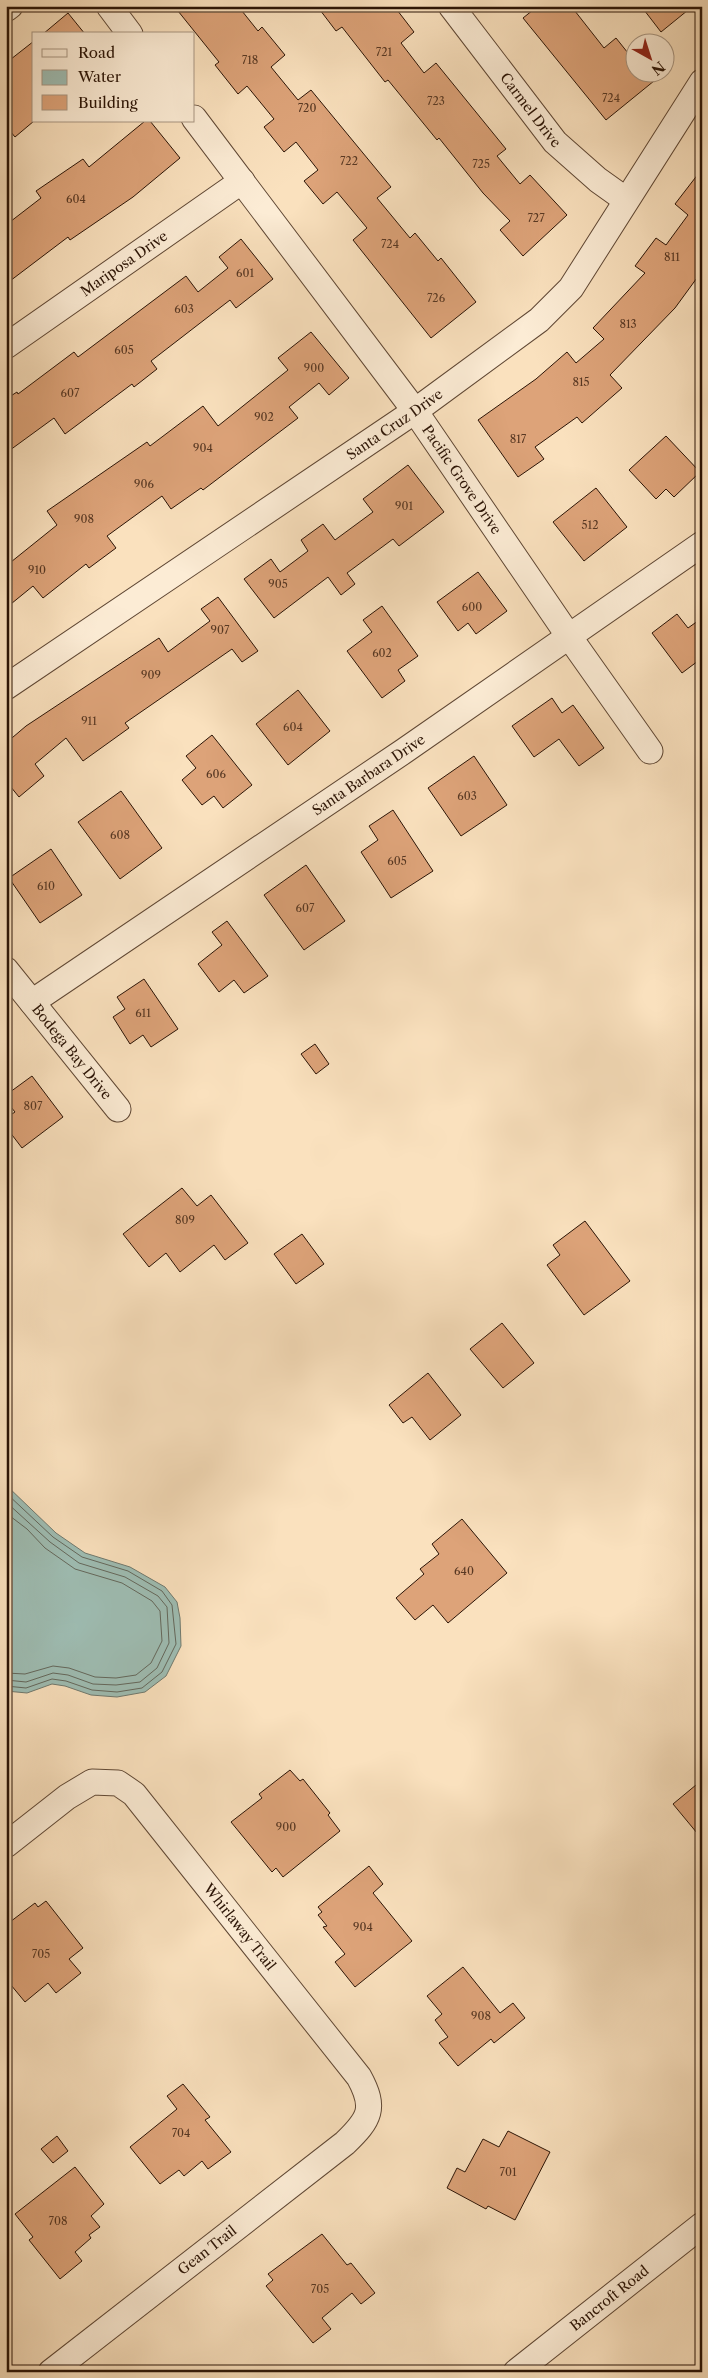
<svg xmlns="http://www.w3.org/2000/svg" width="708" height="2378" viewBox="0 0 708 2378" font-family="'Libre Caslon Text',serif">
<rect width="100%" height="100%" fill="#fae1be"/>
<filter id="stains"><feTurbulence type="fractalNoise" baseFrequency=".004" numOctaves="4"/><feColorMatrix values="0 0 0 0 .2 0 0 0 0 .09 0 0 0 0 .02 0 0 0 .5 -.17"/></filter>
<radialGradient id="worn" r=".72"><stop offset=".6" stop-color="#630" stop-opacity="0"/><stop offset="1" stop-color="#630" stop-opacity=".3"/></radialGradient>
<path fill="#9ebdb3" stroke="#70796e" d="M6,1485L56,1533L85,1553L130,1567L165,1587L177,1602L180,1618L181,1646L166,1676L145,1692L117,1697L91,1695L65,1686L52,1684L27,1693L6,1691Z"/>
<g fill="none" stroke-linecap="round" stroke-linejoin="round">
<path stroke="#64685c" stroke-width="1" d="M6,1493L53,1537L82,1557L128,1571L162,1591L172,1605L176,1644L162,1672L142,1688L117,1692L92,1690L66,1681L52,1679L26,1688L6,1686
M6,1502L50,1542L79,1563L125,1577L158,1596L167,1607L169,1643L157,1668L140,1682L116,1685L93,1684L68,1675L53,1673L26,1682L6,1680
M6,1513L27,1529L45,1548L75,1569L122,1583L152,1601L160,1611L162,1641L151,1663L136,1675L116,1678L95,1677L69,1668L53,1666L25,1674L6,1673"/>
</g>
<path fill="#dda379" stroke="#2b1406" d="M174,6H238L258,31L262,27L285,55L271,67L298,100L311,90L391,187L377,198L410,238L415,233L438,261L441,258L476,302L431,338L353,240L367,228L337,192L323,204L304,181L318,170L296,142L284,152L264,127L274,119L247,86L238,94L215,65L219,62Z
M317,6H394L414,32L401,43L424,73L436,63L506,149L497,156L520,184L530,175L567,215L523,256L500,230L510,221L483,193L439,138L437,140L388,80L385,82L342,27L336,31Z
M538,6H571L604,48L616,38L636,63V72H665L606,120L523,18Z
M641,6H693L661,32Z
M68,13L85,34H43Z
M34,41V121L15,137L6,126V63Z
M145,121H150L180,158L133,197L70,240L68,237L6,284V225L41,198L36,191L83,159L89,167Z
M702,169V271L675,308L610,375L622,388L582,423L577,417L535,447L544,459L518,477L478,420L536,379L567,352L576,363L604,339L593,328L645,273L635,266L656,238L666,245L688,215L675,204Z
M241,239L273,279L236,308L230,300L151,361L157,369L134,387L132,384L65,434L54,418L6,453V399L17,392L18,394L74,352L78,357L186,276L198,292L228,268L219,257Z
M311,332L349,378L329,395L319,383L289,407L298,418L203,490L201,488L171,509L162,496L107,536L116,548L89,568L86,564L43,598L33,586L6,608V566L57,525L47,511L147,442L150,446L203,406L218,426L288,370L278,358Z
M666,436L700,472L674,497L666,489L656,499L629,470Z
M408,465L444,512L399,546L393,539L347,573L355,584L341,595L328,577L274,618L244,579L271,559L280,572L308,551L301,540L323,524L335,540L373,512L363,499Z
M596,488L627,527L584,561L553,522Z
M478,572L507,611L476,634L468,623L458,631L437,602Z
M218,597L258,651L242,662L232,649L125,723L129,728L83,761L66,738L35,764L44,776L19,797L6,781V743L26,726L159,638L168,652L210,621L201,609Z
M382,606L418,656L398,670L405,681L382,698L347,651L372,632L363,620Z
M677,614L688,628L702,618V658L682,673L652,633Z
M298,690L330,731L288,765L256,724Z
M552,698L562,713L573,705L604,748L579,766L559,739L534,757L512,726Z
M212,735L252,785L223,808L214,796L202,805L182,780L196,768L186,756Z
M474,756L507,805L461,836L428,788Z
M121,791L162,848L120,879L78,822Z
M393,810L433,871L391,898L361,852L378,840L369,826Z
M51,849L82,895L40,923L9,878Z
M306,865L345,921L304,950L264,895Z
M227,921L268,976L244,993L234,980L219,992L198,964L222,945L212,932Z
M144,979L178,1029L151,1047L143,1035L130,1044L113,1017L125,1009L117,997Z
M315,1044L329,1064L316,1074L301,1054Z
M32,1076L63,1117L22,1148L6,1127V1118L15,1112L6,1101V1095Z
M182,1188L197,1206L211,1195L248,1243L225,1260L214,1245L180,1272L166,1253L149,1267L123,1234Z
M585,1221L630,1281L584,1315L547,1265L560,1255L553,1245Z
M302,1234L324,1264L296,1284L274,1254Z
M502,1323L534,1363L503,1388L470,1349Z
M428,1373L461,1415L430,1440L412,1417L403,1423L389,1405Z
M462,1519L507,1573L448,1623L433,1605L415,1620L396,1598L424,1574L420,1569L439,1554L432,1544Z
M290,1770L300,1781L303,1779L330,1813L328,1815L340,1831L283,1877L276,1868L272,1872L231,1822L262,1798L259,1794Z
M702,1780V1839L673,1804Z
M369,1866L383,1884L373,1893L412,1941L355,1987L335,1962L345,1954L323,1927L327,1926L318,1915L322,1912L318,1907Z
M46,1901L83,1948L69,1959L81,1973L56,1993L48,1983L25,2002L6,1979V1925L35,1903L38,1907Z
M463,1967L500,2013L513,2003L525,2018L494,2043L491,2039L458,2066L439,2043L448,2037L435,2020L442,2014L427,1996Z
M183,2084L210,2117L205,2120L231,2152L208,2169L202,2161L184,2176L179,2170L160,2184L130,2147L177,2109L167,2096Z
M508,2131L550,2152L515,2220L488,2206L486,2209L447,2188L457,2168L465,2172L483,2139L499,2147Z
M57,2136L68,2151L53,2163L41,2149Z
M75,2167L104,2204L91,2216L100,2227L89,2235L91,2238L75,2252L82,2261L60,2279L29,2240L33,2237L15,2214Z
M322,2234L347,2265L351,2263L375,2293L361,2304L352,2293L322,2318L331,2329L313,2343L266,2286L273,2280L268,2274Z"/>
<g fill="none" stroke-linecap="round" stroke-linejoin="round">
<g stroke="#5f4734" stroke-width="27">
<g id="minor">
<path d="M109,6L130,34"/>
<path id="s1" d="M451,6L555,142L598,180L626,200"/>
<path d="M6,9L10,6"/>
<path id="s2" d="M194,118L415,411L568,635L650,751"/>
<path id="s3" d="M6,346L242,181"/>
<path id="s4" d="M6,687L415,411L539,320L571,288L702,82"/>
<path id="s5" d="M6,970L118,1109"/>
<path id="s6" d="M32,1002L404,751L702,544"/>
<path id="s7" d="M6,1845L67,1797L92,1782L118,1783L134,1794L359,2077C376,2108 370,2119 345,2143L51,2372"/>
<path id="s8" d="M516,2372L702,2225"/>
</g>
</g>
<use href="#minor" stroke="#fcecd5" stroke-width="25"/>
</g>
<g text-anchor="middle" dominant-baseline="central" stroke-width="5" stroke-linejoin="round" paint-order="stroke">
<g font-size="11" fill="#583823">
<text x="384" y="52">721</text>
<text x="250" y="60">718</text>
<text x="611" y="98">724</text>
<text x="436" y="101">723</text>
<text x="307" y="108">720</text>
<text x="349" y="161">722</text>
<text x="481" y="164">725</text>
<text x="76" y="199">604</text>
<text x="536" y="218">727</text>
<text x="390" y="244">724</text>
<text x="672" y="257">811</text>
<text x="245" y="273">601</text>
<text x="436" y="298">726</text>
<text x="184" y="309">603</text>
<text x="628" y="324">813</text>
<text x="124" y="350">605</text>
<text x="314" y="368">900</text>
<text x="581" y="382">815</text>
<text x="70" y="393">607</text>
<text x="264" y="417">902</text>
<text x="518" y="439">817</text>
<text x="203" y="448">904</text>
<text x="144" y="484">906</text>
<text x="404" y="506">901</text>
<text x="84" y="519">908</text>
<text x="590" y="525">512</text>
<text x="37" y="570">910</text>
<text x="278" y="584">905</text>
<text x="472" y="607">600</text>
<text x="220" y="630">907</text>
<text x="382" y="653">602</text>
<text x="151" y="675">909</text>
<text x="89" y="721">911</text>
<text x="293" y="727">604</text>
<text x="216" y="774">606</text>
<text x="467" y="796">603</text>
<text x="120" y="835">608</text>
<text x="397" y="861">605</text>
<text x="46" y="886">610</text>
<text x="305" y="908">607</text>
<text x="143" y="1013">611</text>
<text x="33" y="1106">807</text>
<text x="185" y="1220">809</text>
<text x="464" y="1571">640</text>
<text x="286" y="1827">900</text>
<text x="363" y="1927">904</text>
<text x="41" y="1954">705</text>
<text x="481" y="2016">908</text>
<text x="181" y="2133">704</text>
<text x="508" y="2172">701</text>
<text x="58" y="2221">708</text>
<text x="320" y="2289">705</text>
</g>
<g font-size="14" fill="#2b1406" stroke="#fcecd5">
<text stroke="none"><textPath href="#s1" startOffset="131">Carmel Drive</textPath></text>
<text stroke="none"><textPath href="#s3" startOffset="144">Mariposa Drive</textPath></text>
<text stroke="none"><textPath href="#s4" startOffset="469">Santa Cruz Drive</textPath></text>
<text stroke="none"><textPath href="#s2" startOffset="450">Pacific Grove Drive</textPath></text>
<text stroke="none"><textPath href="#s6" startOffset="406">Santa Barbara Drive</textPath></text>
<text stroke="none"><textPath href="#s5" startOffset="105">Bodega Bay Drive</textPath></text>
<text stroke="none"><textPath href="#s7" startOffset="322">Whirlaway Trail</textPath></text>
<text transform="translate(207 2250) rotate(-38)">Gean Trail</text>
<text stroke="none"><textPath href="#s8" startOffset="119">Bancroft Road</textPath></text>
</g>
</g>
<rect width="708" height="2378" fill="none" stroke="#fae1be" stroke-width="25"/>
<rect x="8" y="8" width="693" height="2363" fill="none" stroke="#2b1406" stroke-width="2.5"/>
<rect x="12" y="12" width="683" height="2353" fill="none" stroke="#2b1406"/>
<rect x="32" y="32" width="162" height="90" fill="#fcecd5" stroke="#a89682"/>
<rect x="42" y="49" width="25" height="8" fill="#fcecd5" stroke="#a89682"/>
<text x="78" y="58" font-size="15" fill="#2b1406">Road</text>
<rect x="42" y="70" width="25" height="15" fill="#9ebdb3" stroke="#a89682"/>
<text x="78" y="82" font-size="15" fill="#2b1406">Water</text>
<rect x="42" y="95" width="25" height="15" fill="#dda379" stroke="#a89682"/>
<text x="78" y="108" font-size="15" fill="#2b1406">Building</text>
<g transform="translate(650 58) rotate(141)"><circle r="24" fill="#fcecd5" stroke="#a89682"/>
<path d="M0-4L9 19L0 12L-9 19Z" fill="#8f2418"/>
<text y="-8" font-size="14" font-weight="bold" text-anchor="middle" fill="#2b1406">N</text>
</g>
<rect width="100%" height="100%" filter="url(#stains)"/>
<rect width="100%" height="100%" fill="url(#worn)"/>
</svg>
